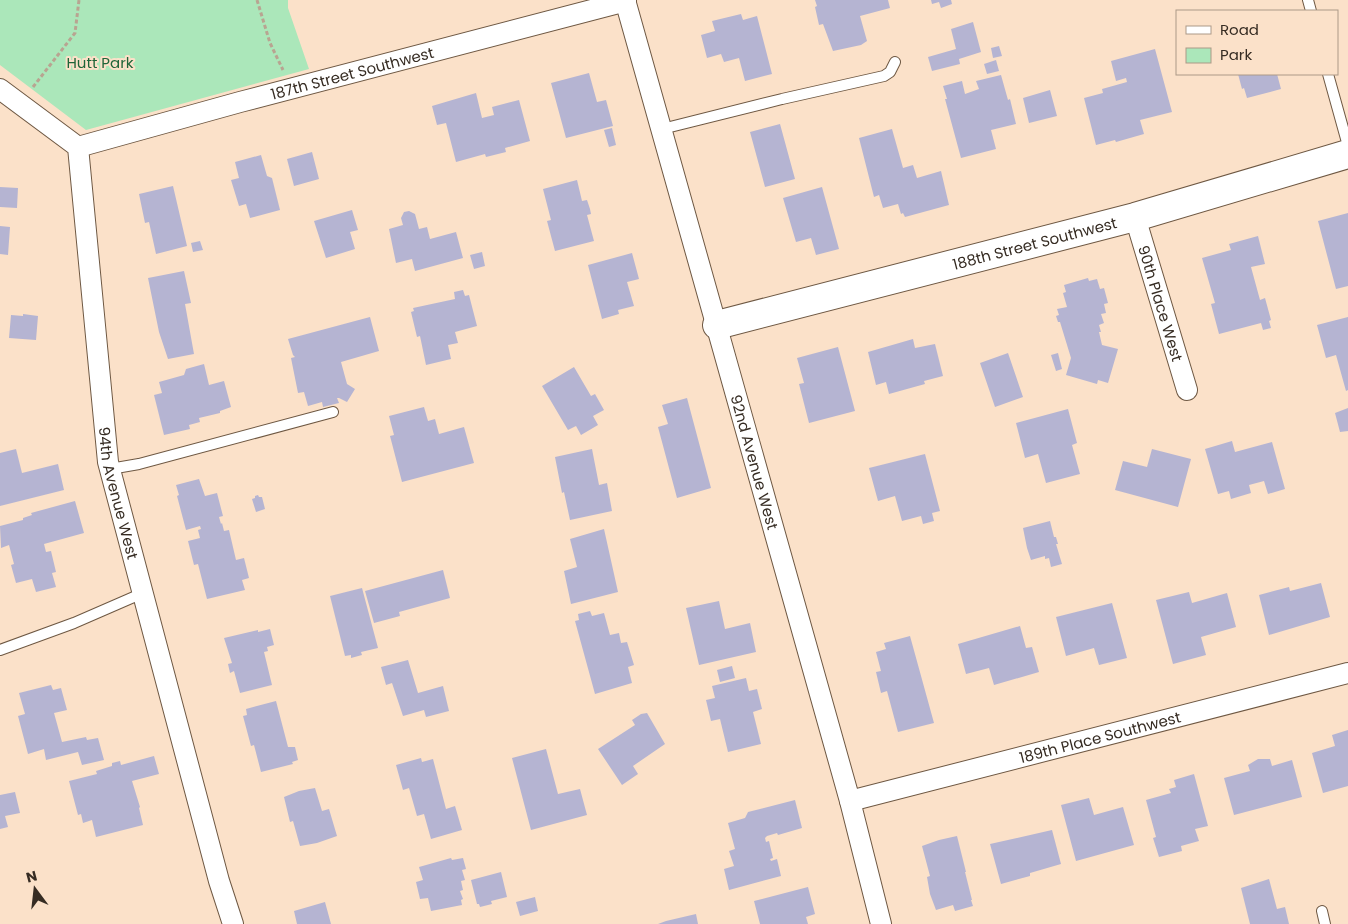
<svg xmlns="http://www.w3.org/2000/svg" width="1348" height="924" viewBox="0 0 1348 924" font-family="Poppins,sans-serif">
<rect width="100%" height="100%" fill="#fbe1c9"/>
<path fill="#abe7ba" d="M0,0H288V8L309,69L86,130L0,65Z"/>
<path fill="#b5b4d2" d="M815,0H888L890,8L860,16L867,41L861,45L833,51L823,24L819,25L815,7L817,6Z
M931,0H951L952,4L941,8L939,2L932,4Z
M741,14L743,20L757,16L772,74L745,81L739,58L724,62L721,54L707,58L701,35L715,31L712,21Z
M973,22L981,52L959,59L960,64L932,71L928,57L956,49L951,29Z
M999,46L1002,56L993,58L991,48Z
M1155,49L1172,112L1140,120L1144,134L1116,142L1115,140L1096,145L1084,98L1103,93L1102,89L1127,82L1126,78L1116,81L1111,61Z
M996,60L999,71L987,74L984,64Z
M589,73L597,102L606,100L613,126L566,138L551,83Z
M1238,74H1277L1281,89L1247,98L1244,88L1242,89Z
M1001,75L1008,100L1010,99L1016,124L991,130L996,149L961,158L945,99H947L943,86L962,81L965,94L979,89L976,81Z
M1050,90L1057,116L1029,123L1023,98Z
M476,93L482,118L494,115L492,107L519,100L530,141L505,148L506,152L486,157L485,154L456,162L446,123L437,125L432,106Z
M780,124L795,179L765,187L750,132Z
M612,128L616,145L609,147L604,130Z
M892,129L903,168L913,165L917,178L941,171L949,205L905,217L903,213L901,214L898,204L883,208L879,195L874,197L859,138Z
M312,152L319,179L294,186L287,159Z
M261,155L267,176L272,178L280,210L250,218L246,204L239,206L231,180L239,178L235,162Z
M577,180L582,201L587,200L590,209L591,214L587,215L594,241L555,251L547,221L551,220L543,189Z
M173,186L187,246L156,254L149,222L145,223L139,194Z
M0,187L18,188L17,208L0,207Z
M822,187L839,249L816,255L811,238L796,242L783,198Z
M352,210L358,230L350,232L355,249L326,258L314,221Z
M409,211L415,214L419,229L427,227L430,239L456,232L463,258L415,271L412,259L396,263L389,229L403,225L401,218L404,212Z
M1348,213V286L1336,289L1318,221Z
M0,226L10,227L8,255L0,254Z
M1258,236L1265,264L1251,267L1260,300L1265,298L1271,320L1269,321L1271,328L1263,330L1261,323L1219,334L1211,304L1215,303L1202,258L1231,250L1229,244Z
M200,241L203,250L193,252L191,243Z
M482,252L485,266L474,269L470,255Z
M632,253L639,279L627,282L634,306L618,310L619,314L602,319L588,265Z
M184,271L191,303L185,304L194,354L168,359L159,332L148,278Z
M1088,278L1089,281L1097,279L1100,289L1104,288L1108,303L1104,304L1106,313L1101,314L1104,323L1099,325L1101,332H1099L1102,345L1118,349L1108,383L1098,380L1097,384L1066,375L1071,358L1060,322H1058L1056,316L1059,315L1057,309L1067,307L1063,293L1066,292L1064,285Z
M463,290L465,296L469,295L477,326L455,332L458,343L448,345L451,359L426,365L420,336L417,337L411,312L414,311L413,308L455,299L454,292Z
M23,314L38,316L36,340L9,338L11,315L23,316Z
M370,317L379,351L341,362L347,384L355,389L347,402L339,398H337L339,403L323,407L322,402L308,406L304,392L298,393L291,358L295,357L293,355L288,339Z
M1348,317V390L1346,391L1336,355L1326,358L1317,325Z
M913,339L915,348L935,344L943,376L924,381L925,384L889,394L886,382L876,385L868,352Z
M838,347L855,411L809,423L799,384L804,383L797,358Z
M1008,353L1023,397L995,407L980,363Z
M1058,353L1062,369L1056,371L1051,355Z
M204,364L209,385L224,381L231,407L220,411V413L199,418L200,422L189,425L190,429L164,435L154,395L162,393L159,382L184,375L186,369Z
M574,367L591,396L595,394L604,410L593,416L598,425L581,435L576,426L568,430L542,386Z
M687,398L711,488L677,498L658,427L668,424L662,405Z
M424,407L428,421L435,419L439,434L464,427L474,463L402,482L390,436L394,435L389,416Z
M1348,408V431L1340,432L1335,413Z
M1068,409L1077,443L1072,445L1080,474L1046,483L1038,454L1025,458L1016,423Z
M1232,441L1235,452L1272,442L1285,489L1268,494L1264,481L1249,485L1251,493L1231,499L1229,491L1218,494L1205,449Z
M16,449L22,473L58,464L64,490L0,506V453Z
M592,449L599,485L607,483L612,511L570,520L564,492L562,493L555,457Z
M1152,449L1191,459L1178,507L1115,490L1123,461L1147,467Z
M925,454L940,511L932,513L934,521L923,524L921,516L902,521L895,496L878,501L869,468Z
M199,479L205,496L217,493L223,516L219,517L221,524L222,523L224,531L229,530L236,560L244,558L249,578L242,580L245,590L207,599L198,564L194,565L188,541L200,538L198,530L201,529L200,526L186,530L177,496L179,495L176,485Z
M258,495L259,497H262L265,509L256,512L252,499L255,498V496Z
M75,501L84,533L44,544L46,552L51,551L56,572L52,573L56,587L36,592L32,579L16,583L11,565L14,564L9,545L1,548L0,526L23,520V518L32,515L31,513Z
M1050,521L1054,537H1056L1058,544H1056L1062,564L1051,567L1049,558L1045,559V556L1031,560L1027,548L1023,528Z
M604,529L618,592L571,604L564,571L577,567L570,539Z
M443,570L450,598L399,612L400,616L374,623L365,591Z
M1321,583L1330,617L1269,635L1259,595L1289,587L1290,591Z
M362,588L378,648L361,652L362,655L351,658V655L345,656L330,596Z
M1189,592L1192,603L1227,593L1236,627L1201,637L1206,655L1173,664L1156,600Z
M719,601L725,629L750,623L756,652L699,665L686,608Z
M1112,603L1127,658L1099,665L1094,648L1066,656L1056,617Z
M590,611L592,616L604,613L610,635L619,633L621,643L627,642L634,665L628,667L632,683L595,694L575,621L579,620L578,614Z
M1020,626L1026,648L1032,647L1039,672L994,685L989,668L966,674L958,644Z
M270,629L274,645L267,647L268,651L264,652L272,685L240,693L234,671L230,673L228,664L232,663L224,638L258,630V632Z
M910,636L934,723L898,732L887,691L881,693L876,672L881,671L876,652L886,649L884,643Z
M408,660L418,693L443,686L449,711L426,717L424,710L403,716L392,683L386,685L381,667Z
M732,666L735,678L720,682L717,670Z
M746,678L749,691L757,689L762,709L753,712L761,744L728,752L720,719L711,721L706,700L715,698L712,686Z
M51,685L53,690L61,688L67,710L54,713L62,742L86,737L87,740L98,738L104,760L82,765L78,752L46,760L44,749L28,754L18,716L25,714L19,693Z
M276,701L288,747H295L298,760L292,762L293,764L261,772L254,745L251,746L243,716L247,715L246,709Z
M647,713L665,744L633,766L638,774L622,785L598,749L635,725L632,720L641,714Z
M1348,730V786L1323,793L1312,753L1335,746L1332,735Z
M546,749L558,794L580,789L587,815L531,830L512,758Z
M154,756L159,774L132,781L140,807L139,808L143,825L96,837L92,820L83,823L81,814L78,815L69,781L97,774L96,771L112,766V763L120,761L121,765Z
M421,758L422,762L433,759L446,809L455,806L462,830L431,839L424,814L417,816L409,788L403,790L396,765Z
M1258,759H1270L1272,766L1292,760L1302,797L1234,815L1224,778L1250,771L1248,765Z
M1194,774L1208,826L1195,829L1199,841L1181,846L1182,851L1159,857L1153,838L1156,837L1146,800L1171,793L1169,789L1176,787L1174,780Z
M315,788L322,811L329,809L337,836L317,843L300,846L293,821L290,822L284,797L299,791Z
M15,792L20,813L5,816L8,827L0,829V795Z
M1089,798L1094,815L1123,807L1134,845L1076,861L1061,805Z
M795,800L802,828L778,835L777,833L767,836L765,838L766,842L769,841L773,858L770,859L771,861L777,859L781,876L729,890L724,869L734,866L729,851L735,849L728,823L745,818L748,812Z
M1052,830L1061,864L1030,873V876L1001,884L990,844Z
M957,836L966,872H965L972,900H971L973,906L955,911L953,905L936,910L930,894L927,877L930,876L922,846L939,840Z
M451,858L452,860L463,858L466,869L462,870L465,880L461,881L463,890L460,891L463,899L461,900L462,905L431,911L428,898L420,899L416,882L423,880L419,867Z
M501,872L507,897L491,901L492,904L480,907L479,904H477L471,880Z
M1269,879L1277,909L1285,907L1289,924H1250L1241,888Z
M808,887L815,914L806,917L808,924H760L754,901Z
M535,897L538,911L520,916L516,902Z
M325,902L331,924H297L294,911Z
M696,914L698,924H658L666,921Z"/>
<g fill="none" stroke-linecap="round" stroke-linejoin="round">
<g stroke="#6e5843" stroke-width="12">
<path id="lane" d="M1308,0L1311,11
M1328,74L1348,146
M662,129L782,99L884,76L890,72L895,62
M110,469L139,464L333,412
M0,650L74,623L143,593
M1322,911L1325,924"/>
</g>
<g stroke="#6e5843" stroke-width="22">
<g id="street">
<path id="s1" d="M625,0L850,801L881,924"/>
<path id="s2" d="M0,89L78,147L108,462L219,881L233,924"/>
<path id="s3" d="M78,147L240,102L626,1"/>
<path id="s4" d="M1135,217L1187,390"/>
<path id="s5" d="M850,801L1348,673"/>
</g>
</g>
<g stroke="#6e5843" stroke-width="30">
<g id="secondary">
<path id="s6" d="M717,325L1135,217L1348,154"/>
</g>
</g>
<path stroke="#b8a491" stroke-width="3" stroke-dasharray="4 2.5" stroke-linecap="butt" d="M257,0L270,43L283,70
M33,87L75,33L79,0"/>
<use href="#lane" stroke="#fff" stroke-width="10"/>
<use href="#street" stroke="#fff" stroke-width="20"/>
<use href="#secondary" stroke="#fff" stroke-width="28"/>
</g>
<g text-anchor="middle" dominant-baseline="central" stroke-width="4" stroke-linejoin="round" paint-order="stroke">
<g font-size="15" fill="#1e6539" stroke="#fbe1c9">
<text x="100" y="62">Hutt Park</text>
</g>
<g font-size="15" fill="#362c23" stroke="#fbe1c9">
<text stroke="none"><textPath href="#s3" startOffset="284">187th Street Southwest</textPath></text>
<text stroke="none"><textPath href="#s6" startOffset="328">188th Street Southwest</textPath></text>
<text stroke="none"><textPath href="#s4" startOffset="90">90th Place West</textPath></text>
<text stroke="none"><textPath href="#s1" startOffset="480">92nd Avenue West</textPath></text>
<text stroke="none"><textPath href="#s2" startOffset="446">94th Avenue West</textPath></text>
<text stroke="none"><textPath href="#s5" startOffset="258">189th Place Southwest</textPath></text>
</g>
</g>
<rect x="1176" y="10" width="162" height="65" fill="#fbe1c9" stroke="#ac9987"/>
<rect x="1186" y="26" width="25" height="8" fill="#ffffff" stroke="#ac9987"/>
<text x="1220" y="35" font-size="15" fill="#362c23">Road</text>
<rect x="1186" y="48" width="25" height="15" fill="#abe7ba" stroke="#ac9987"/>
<text x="1220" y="60" font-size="15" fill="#362c23">Park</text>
<g transform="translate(35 889) rotate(345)" stroke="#fbe1c9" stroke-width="4" paint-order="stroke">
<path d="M0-4L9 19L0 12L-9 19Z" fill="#362c23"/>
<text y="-8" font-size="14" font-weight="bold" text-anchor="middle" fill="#362c23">N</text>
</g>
</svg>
